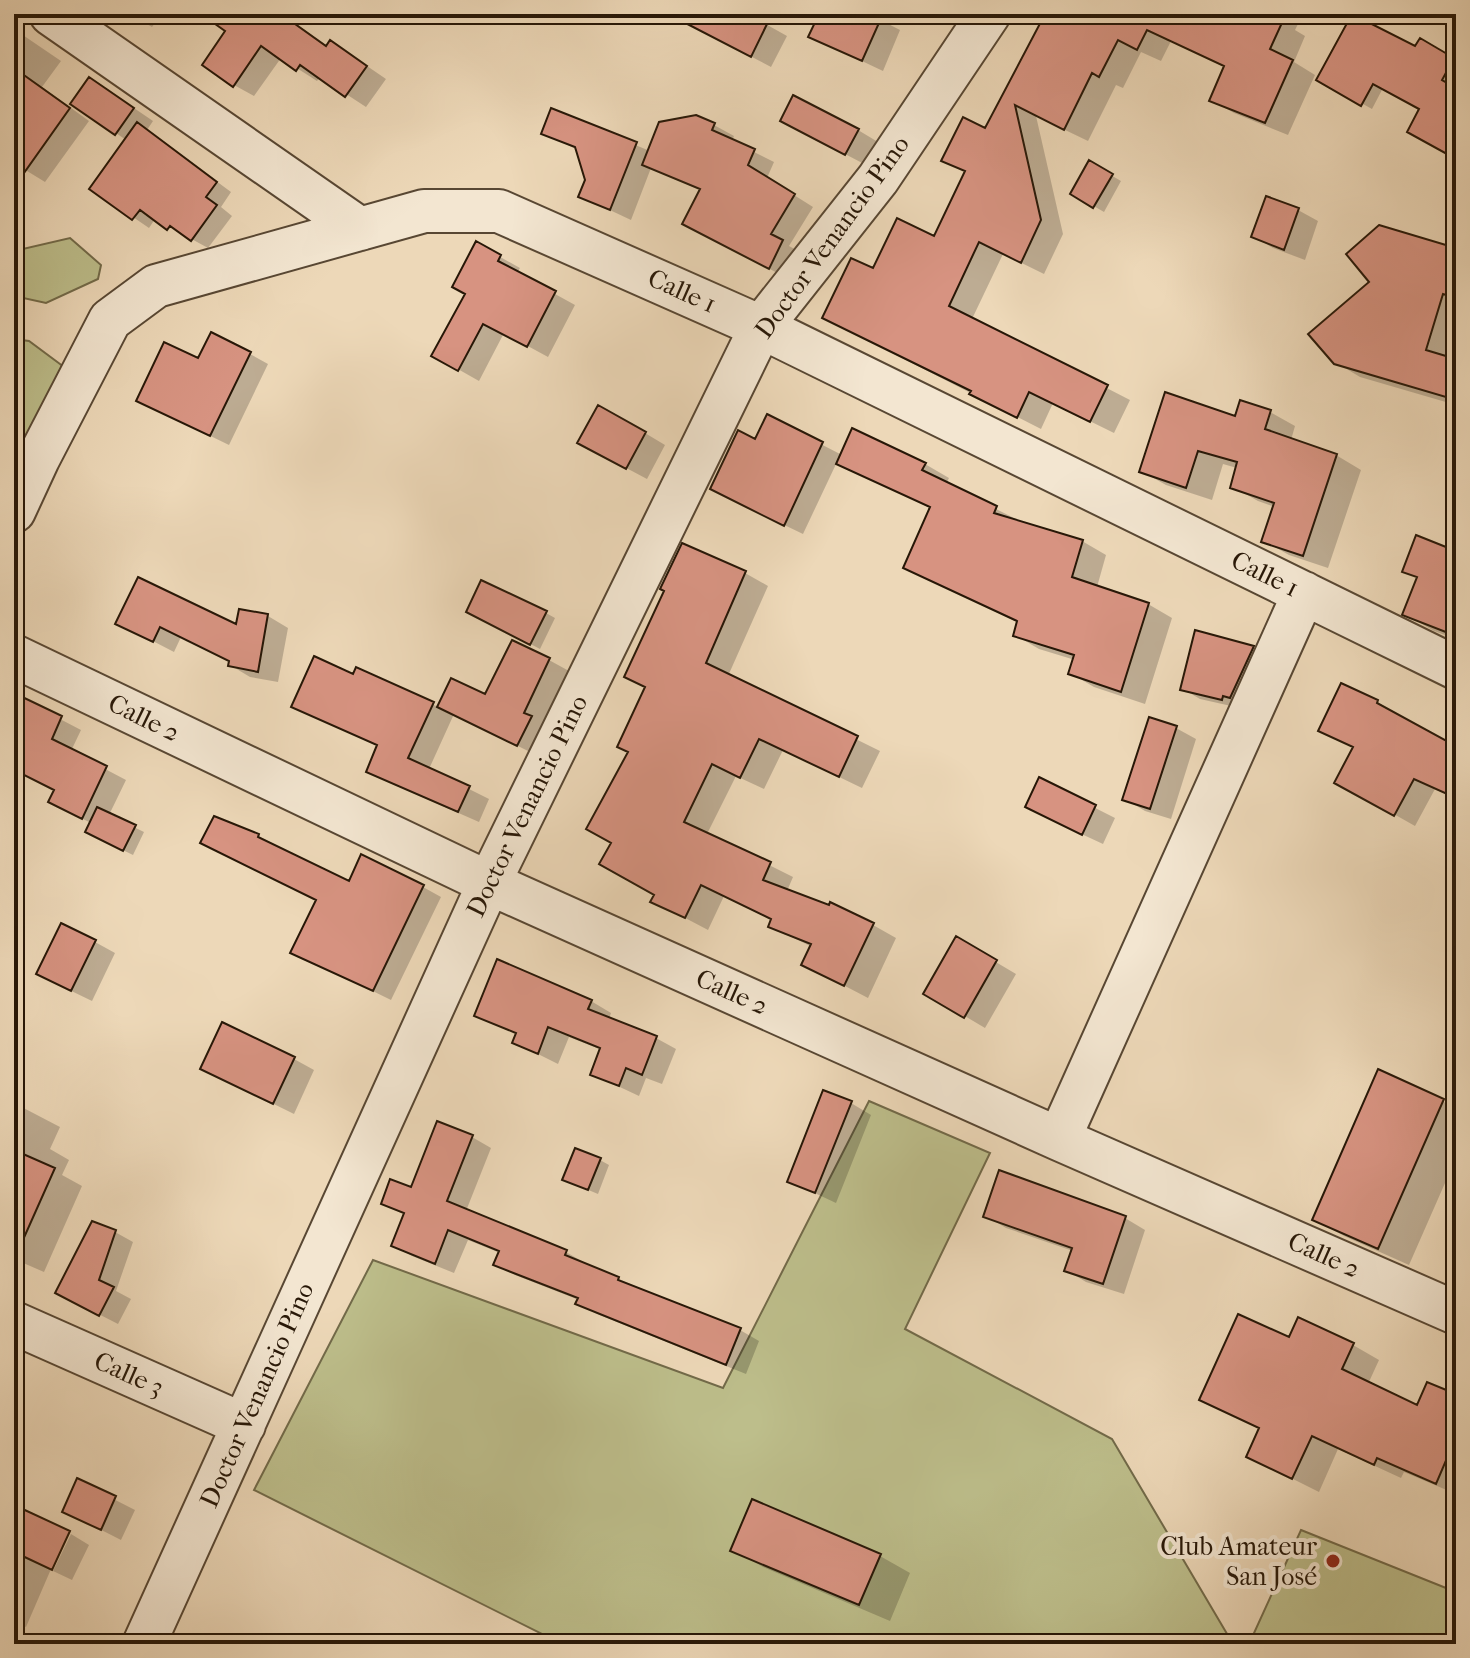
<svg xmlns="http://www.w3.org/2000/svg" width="1470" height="1658" viewBox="0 0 1470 1658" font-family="'IM FELL French Canon',serif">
<rect width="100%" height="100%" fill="#edd8b8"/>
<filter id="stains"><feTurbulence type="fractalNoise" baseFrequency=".0025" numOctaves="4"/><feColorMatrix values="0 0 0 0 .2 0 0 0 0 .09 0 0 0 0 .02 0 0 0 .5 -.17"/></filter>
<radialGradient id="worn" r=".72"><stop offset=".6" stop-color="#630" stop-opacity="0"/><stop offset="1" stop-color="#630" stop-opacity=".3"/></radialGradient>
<path fill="#bdbe8b" stroke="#726a49" stroke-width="2" d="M70,238L101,265L98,279L46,303L14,296V251Z
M14,339L29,341L64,367L67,396L14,446Z
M869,1101L990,1153L905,1329L1112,1439L1233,1644H562L254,1490L373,1260L723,1388Z
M1301,1530L1456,1592V1644H1249Z"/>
<path fill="#0003" d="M130,14H162L152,27Z
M204,14H283L328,47L351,55L386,79L366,107L320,77L317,81L281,58L254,96L234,85L228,31Z
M693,14H748L787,36L771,67L708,34Z
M821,14H869L900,30L883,71L811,37Z
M1048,14H1303L1295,30L1305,36L1294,62L1315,75L1288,135L1234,113L1211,100L1226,67L1171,41L1161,61L1141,52L1123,88L1116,85L1088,141L1036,116L1063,234L1044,274L1003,254L972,319L1130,400L1114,433L1053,403L1041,429L824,318L874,271L935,238L966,173L944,161L986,130Z
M14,29L61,61L42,87L89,121L45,182L14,163Z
M1420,41L1456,61V157L1422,108L1383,88L1372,109L1319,80L1416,49Z
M109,91L153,121L147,130L231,192L221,207L232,216L208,248L155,219L149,228L92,189L126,140L73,103Z
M552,111L650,151L695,117L714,125L734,136L732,141L774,162L767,178L813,207L789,246L802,253L789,279L704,235L702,191L651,168L631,220L580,196L587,180L578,150L543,133Z
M858,130L878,142L866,165L803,132Z
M1090,163L1121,181L1104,212L1073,194Z
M1298,210L1318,221L1305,260L1273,248L1253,236Z
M477,244L520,268L517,273L575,305L548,357L504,333L479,381L433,355L467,293Z
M14,247L24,254L14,268Z
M1456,250V341L1451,359L1456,361V405L1360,377L1335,362Z
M250,354L268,364L229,445L157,410Z
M1270,412L1295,426L1291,440L1336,455L1361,470L1328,568L1289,555L1264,541L1275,507L1258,501L1233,487L1237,468L1223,464L1212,500L1166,485L1141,471L1237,418Z
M768,417L842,455L925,464L949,478L946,484L1020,521L1082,541L1106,555L1097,587L1148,604L1172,618L1145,704L1094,687L1070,673L1075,660L1039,649L1015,635L1019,623L905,567L932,509L837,462L803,534L730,499Z
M645,433L665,445L647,479L600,454Z
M1456,553V639L1434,631L1405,614L1418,578L1405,571Z
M745,573L768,586L728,676L880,751L862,788L783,750L764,789L736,776L707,834L793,877L787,891L873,925L896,938L868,998L803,964L812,947L770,926L773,920L724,896L708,930L653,901L656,894L613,843L630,752L647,688L627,677Z
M240,611L268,616L288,628L278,682L250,677L230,665L231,661L181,637L174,652L118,623L237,627Z
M546,613L555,618L540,649L478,616Z
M1196,633L1253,647L1270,657L1240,708L1200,699L1183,689Z
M549,660L569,671L543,725L538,756L454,714L429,769L489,799L479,822L388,782L368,771L379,747L294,706L354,676L439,707L486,697Z
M14,695L81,730L71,751L126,780L109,815L144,832L133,855L96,837L91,823L71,813L56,790L14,770Z
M1377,702L1444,742L1445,739L1456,744V799L1435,789L1415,826L1337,782L1355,748L1321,730Z
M1176,728L1196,739L1171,819L1145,811L1125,799Z
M1040,780L1115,818L1103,844L1047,818Z
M258,836L350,883L423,887L441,897L391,1000L293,952L318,901L221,853Z
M957,939L1016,974L985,1028L926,993Z
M95,942L115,953L92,1001L59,985Z
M591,1001L611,1013L609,1019L656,1038L676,1049L662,1084L646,1078L639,1096L592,1074L602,1050L569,1037L558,1064L514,1042L517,1035L477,1015Z
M294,1059L314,1070L294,1114L223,1079Z
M1379,1071L1456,1108V1158L1409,1265L1344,1236L1314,1219Z
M14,1103L60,1127L50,1149L69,1160L62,1175L82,1186L44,1272L14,1259Z
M851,1103L871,1115L836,1203L789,1181Z
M472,1137L491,1148L466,1211L566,1252L585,1263V1265L740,1330L759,1341L746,1374L597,1314L578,1303L579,1300L515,1275L496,1264L500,1253L468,1240L454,1273L412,1256L393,1245L405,1215L383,1203L412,1190Z
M600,1160L609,1165L598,1194L574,1184Z
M1056,1195L1125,1218L1145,1230L1124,1294L1086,1282L1066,1270L1073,1251L1006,1228L986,1216Z
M115,1232L133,1242L116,1291L131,1299L118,1324L75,1302Z
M1290,1340L1353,1345L1379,1360L1368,1384L1418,1408L1456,1396V1494L1404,1472L1401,1478L1338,1449L1319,1492L1249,1457L1261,1429L1202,1399Z
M78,1481L135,1510L121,1540L64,1511Z
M753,1502L880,1556L910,1573L890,1621L763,1567L733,1550Z
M14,1507L67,1532L26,1627L14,1621Z
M71,1534L89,1545L72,1580L53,1571Z"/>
<path fill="#d79381" stroke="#271707" stroke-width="2" d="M201,14H281L326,46L330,40L367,66L345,97L300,65L296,71L261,46L233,87L202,65L225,31Z
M668,14H752L768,22L751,57Z
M819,14H883L862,61L808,37Z
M1045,14H1286L1270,49L1293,60L1265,123L1209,101L1224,66L1147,30L1137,50L1118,40L1099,77L1092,73L1064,130L1015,105L1041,220L1021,263L979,242L949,306L1108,385L1090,422L1029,392L1017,418L969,394L971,391L822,318L851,258L873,268L897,218L934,236L965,171L941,161L963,117L985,128Z
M1352,14L1415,46L1420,38L1454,58L1442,80L1456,88V159L1407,132L1419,109L1373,84L1361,106L1316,80Z
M14,68L70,108L14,187Z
M89,77L134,108L115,135L70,104Z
M793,95L859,129L845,155L780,121Z
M551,108L637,142L610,210L578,197L585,180L575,147L541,134Z
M696,115L715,123L712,130L755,149L748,165L795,194L771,234L783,240L769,269L682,224L700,189L642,165L659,122Z
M137,122L217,182L206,197L217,205L191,241L170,226L167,230L140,210L132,220L89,189Z
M1089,160L1113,174L1093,208L1070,194Z
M1266,196L1299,208L1284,250L1251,237Z
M1379,225L1456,248V298L1443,294L1426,350L1456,359V400L1334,364L1308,334L1369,282L1346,254Z
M476,241L501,255L498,261L556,291L527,347L483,324L458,371L431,356L465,294L452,287Z
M211,332L251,352L210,436L136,401L164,342L198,358Z
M1165,392L1235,416L1240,400L1271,410L1265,429L1337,454L1303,556L1261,542L1274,503L1230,488L1237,462L1198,451L1186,488L1139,472Z
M598,405L646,432L626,469L577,443Z
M767,414L823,442L784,526L710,489L738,430L755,439Z
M852,428L926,463L922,470L997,506L994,513L1083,540L1072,577L1149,603L1121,692L1068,674L1074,655L1013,636L1017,621L903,568L930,507L836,464Z
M1416,535L1456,551V636L1402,615L1417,577L1402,572Z
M682,543L746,571L706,663L858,736L839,777L759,739L740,778L712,764L684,822L771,862L763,880L829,905L830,902L874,923L844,986L801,965L811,944L768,927L771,919L701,885L685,918L650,902L654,895L599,864L611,843L586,829L628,752L617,747L645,687L624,677L664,591L660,589Z
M138,577L236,624L239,609L268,614L258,672L228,666L229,661L160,627L153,642L115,624Z
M481,580L547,611L530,645L466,612Z
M1195,630L1254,646L1230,698L1223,696L1222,700L1180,690Z
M512,640L550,658L524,713L532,716L517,746L437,707L451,678L485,694Z
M314,656L353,674L356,667L434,702L408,758L470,786L458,812L366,772L377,745L291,707Z
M1341,683L1378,700L1377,703L1456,746V798L1414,779L1394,816L1334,783L1353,747L1318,731Z
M14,693L62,716L52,739L107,766L82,819L48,802L54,790L14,770Z
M1149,717L1177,726L1150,809L1122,800Z
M1039,777L1096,805L1082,835L1025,807Z
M97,807L136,825L123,851L85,832Z
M214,816L259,834L258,837L349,881L361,854L424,885L373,991L290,953L316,900L200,843Z
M61,923L96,940L71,991L36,974Z
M956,936L997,960L964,1018L923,994Z
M497,959L592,1000L588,1009L657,1036L642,1075L626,1068L619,1086L590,1075L600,1048L548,1027L538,1054L512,1043L516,1033L474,1016Z
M222,1022L295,1057L273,1104L200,1069Z
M1378,1069L1444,1099L1378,1249L1312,1220Z
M823,1090L852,1101L815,1193L787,1182Z
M437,1121L473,1135L447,1201L567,1250L565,1255L619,1277L618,1280L741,1328L726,1365L575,1304L578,1298L493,1265L499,1251L448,1230L435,1264L391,1246L404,1213L381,1204L390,1179L411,1187Z
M575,1148L601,1158L588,1190L562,1180Z
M14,1150L55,1168L14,1260Z
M999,1170L1126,1216L1103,1284L1064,1271L1072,1248L983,1217Z
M92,1221L116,1230L99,1280L114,1287L99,1316L55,1293Z
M1238,1314L1289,1337L1298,1317L1354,1343L1342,1369L1417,1405L1427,1382L1456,1394V1437L1436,1484L1377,1458L1374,1465L1312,1436L1292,1479L1246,1457L1259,1428L1199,1400Z
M77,1478L116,1496L101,1530L62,1512Z
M752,1499L881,1554L859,1605L730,1551Z
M14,1505L70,1531L52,1570L14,1552Z"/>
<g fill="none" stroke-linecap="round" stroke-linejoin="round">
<g stroke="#584733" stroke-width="46">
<path id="street" d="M51,14L360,229
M14,511L38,459L110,320L156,286L424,211H499L761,327L1456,668
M14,656L489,883L1059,1139L1456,1313
M1059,1139L1304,593
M14,1323L244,1425
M144,1644L489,883L761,327L878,179L989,14"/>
</g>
<use href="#street" stroke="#f3e6d1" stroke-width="42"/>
</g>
<circle fill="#8f2418" stroke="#f3e6d1" stroke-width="3" cx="1333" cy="1561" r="8"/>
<g text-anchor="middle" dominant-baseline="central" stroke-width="8" stroke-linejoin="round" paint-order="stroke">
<g font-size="26" fill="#271707" stroke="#f3e6d1">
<text transform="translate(832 237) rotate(-54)">Doctor Venancio Pino</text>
<text transform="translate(682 291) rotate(24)">Calle 1</text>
<text transform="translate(1265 574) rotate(26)">Calle 1</text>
<text transform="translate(144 718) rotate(26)">Calle 2</text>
<text transform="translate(527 806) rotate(-64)">Doctor Venancio Pino</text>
<text transform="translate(732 992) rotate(24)">Calle 2</text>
<text transform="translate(1324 1255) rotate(24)">Calle 2</text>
<text transform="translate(129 1374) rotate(24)">Calle 3</text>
<text transform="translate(257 1395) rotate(-66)">Doctor Venancio Pino</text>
</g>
<g font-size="26" fill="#271707" stroke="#f3e6d1" text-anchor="end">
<text x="1317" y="1546">Club Amateur<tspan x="1317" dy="30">San José</tspan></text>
</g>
</g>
<rect width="1470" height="1658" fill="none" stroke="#edd8b8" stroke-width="48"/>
<rect x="16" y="16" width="1438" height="1626" fill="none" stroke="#271707" stroke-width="4"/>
<rect x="24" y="24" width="1422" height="1610" fill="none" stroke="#271707" stroke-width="2"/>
<rect width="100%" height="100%" filter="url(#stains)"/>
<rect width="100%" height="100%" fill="url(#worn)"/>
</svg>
